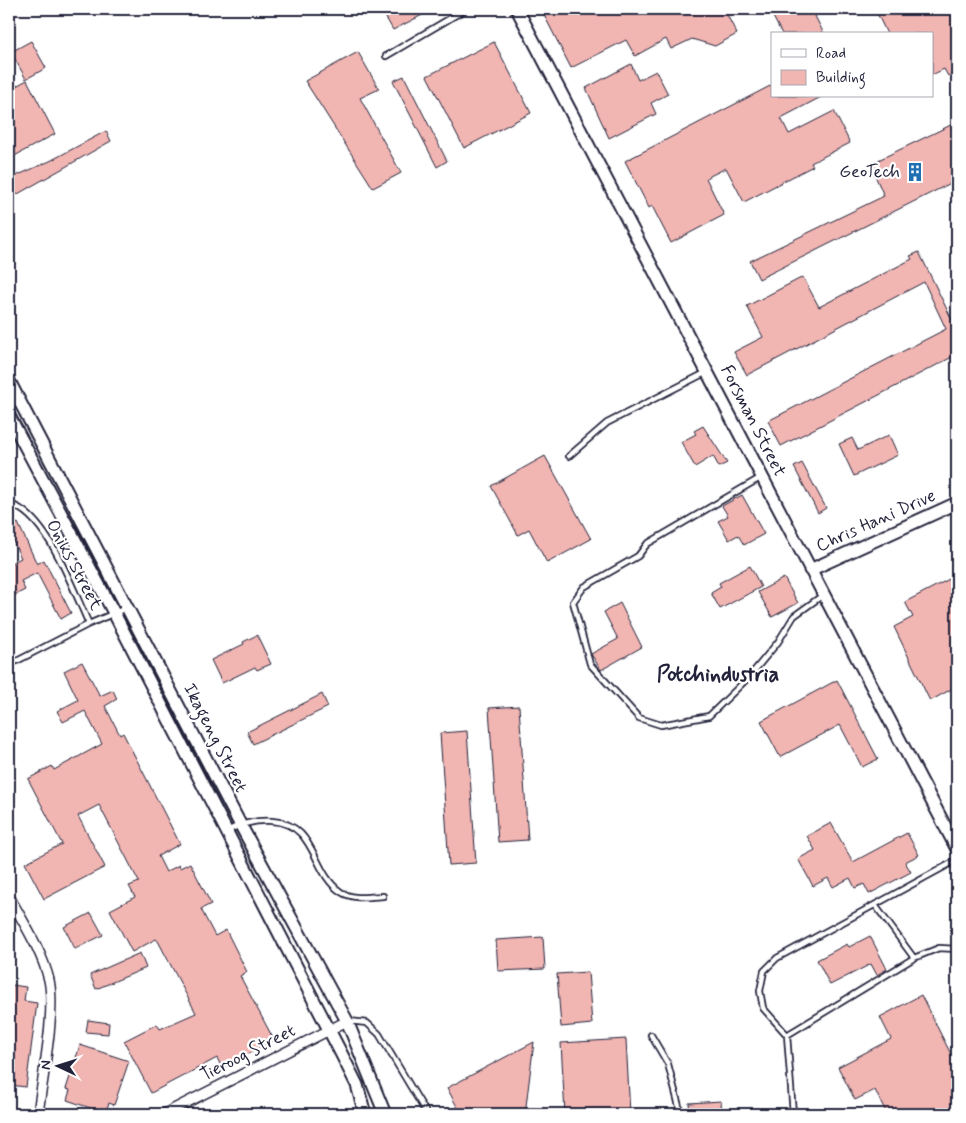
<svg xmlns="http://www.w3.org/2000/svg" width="966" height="1123" viewBox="0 0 966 1123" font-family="Mynerve,sans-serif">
<rect width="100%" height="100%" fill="#fff"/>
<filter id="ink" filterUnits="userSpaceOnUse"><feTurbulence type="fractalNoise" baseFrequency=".02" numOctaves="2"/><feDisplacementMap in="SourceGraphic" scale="10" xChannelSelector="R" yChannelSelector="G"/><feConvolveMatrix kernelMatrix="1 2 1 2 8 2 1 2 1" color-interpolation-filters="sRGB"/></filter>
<g filter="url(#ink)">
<path fill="#f1b5b2" stroke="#22223b" d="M381,9H434L393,30Z
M541,9H724L737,34L715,46L692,39L671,49L666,39L635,56L626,40L571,68Z
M769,9H828L815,16L824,34H782Z
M881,9H957V71L948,76L944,69L932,75V34H887L876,11Z
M31,41L46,68L26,79L11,52Z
M494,42L531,113L464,148L427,76Z
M358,52L379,89L360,98L401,173L373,188L305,81Z
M631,64L638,80L656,71L668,94L651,103L656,114L609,138L586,88Z
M404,76L447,161L437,167L393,81Z
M27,80L55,134L9,159V90Z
M772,85V96H823L781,118L789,134L834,111L850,143L811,163L813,166L744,202L726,168L706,178L724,215L671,243L652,206L649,208L625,161Z
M957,122V180L759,279L750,261L884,196L870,164Z
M106,131L111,141L9,199V179L50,161Z
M919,252L957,330V349L954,351L956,355L781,446L768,421L946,329L924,282L747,375L734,352L763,337L747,306L803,277L819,307L912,259L910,256Z
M703,426L727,463L719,467L713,456L695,467L681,442L696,434L694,431Z
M889,435L898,455L854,476L839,444L852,438L858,450Z
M545,456L591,539L547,563L529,529L518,535L491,486Z
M802,463L826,508L818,513L794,467Z
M742,495L764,534L744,545L738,535L729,540L718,521L728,516L722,506Z
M18,523L37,564L44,560L71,613L61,619L37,573L21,581L25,590L15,595L14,593L11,594L9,588V564L21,558L9,533V527Z
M750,566L761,587L720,609L711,593L721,587L719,583Z
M957,575V686L930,701L894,627L913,617L905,602Z
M784,578L798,603L772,617L758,592Z
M620,603L642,647L601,670L591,654L618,639L604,612Z
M257,635L271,664L257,670L255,667L222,683L211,660L244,644L243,642Z
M82,662L100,696L113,690L117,699L105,706L120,735L123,733L180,844L158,856L166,872L179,865L180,868L190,863L211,904L201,909L205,917L215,936L226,930L247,972L240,976L274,1040L222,1068L217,1058L151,1093L124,1041L157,1024L160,1029L196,1013L158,941L156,939L132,952L110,910L135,897L129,886L139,882L99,805L78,816L105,867L44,899L25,863L62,844L28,779L52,766L54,770L102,744L85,711L63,722L57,711L78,700L64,671Z
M837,680L878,759L862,767L840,725L780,757L761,721Z
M322,694L328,707L253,744L247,732Z
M519,706L528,840L498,842L489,708Z
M467,731L476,863L449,865L440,733Z
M831,823L853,862L907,833L919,855L905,862L911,872L869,894L864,884L855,888L850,878L833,887L828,878L813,886L798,859L815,850L807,836Z
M91,913L103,935L75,949L64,927Z
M870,936L887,969L877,975L871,964L830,985L817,960L847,944L849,947Z
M543,937L545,969L498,971L496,940Z
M140,953L146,968L96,989L90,975Z
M588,972L592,1024L561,1027L557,974Z
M12,985L26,987L24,1001L37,1003L26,1087L9,1085V1010Z
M921,995L957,1066V1114H887L875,1090L855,1100L838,1067L891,1039L880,1017Z
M88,1020L109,1023L108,1034L86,1032Z
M626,1039L630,1114H565L561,1043Z
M534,1042L525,1114H461L447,1088Z
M80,1045L129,1061L114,1105L109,1103L105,1113L67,1100L70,1090L66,1089Z
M721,1101L722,1114H690L689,1103Z"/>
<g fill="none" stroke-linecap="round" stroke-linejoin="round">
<g stroke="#22223b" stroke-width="8">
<path id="service" d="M386,56L466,9
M569,456L607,423L707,372
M760,478L647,544L638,556L584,587L573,602L590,664L639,718L661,725L709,716L749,677L778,642L794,616L823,595
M9,504C47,513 73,590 89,624
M9,665L89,624L126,608
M227,831C242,823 255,820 272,821C317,824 311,872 341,892C353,900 369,897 383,896
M875,905L914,958L939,948L957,949
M349,1021L367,1023L379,1034L427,1114
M651,1035L668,1064L681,1114
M787,1035L914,958
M793,1114L787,1035L763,1008L760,991L764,971L777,958L957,860"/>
</g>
<g stroke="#22223b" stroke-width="12">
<path id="minor" d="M9,896C23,922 42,951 49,980C56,1012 42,1079 38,1114
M9,1114H11
M164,1114L347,1021"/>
</g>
<g stroke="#22223b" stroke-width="15">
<path id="tertiary" d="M517,9L957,849
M9,381L240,824L347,1021L385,1114
M9,416L114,613L342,1055L357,1085L365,1114
M810,570L957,503"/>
</g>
<use href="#service" stroke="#fff" stroke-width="4.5"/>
<use href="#minor" stroke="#fff" stroke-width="9"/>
<use href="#tertiary" stroke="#fff" stroke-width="11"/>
</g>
</g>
<defs>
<g id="building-bare" transform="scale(1.5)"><path d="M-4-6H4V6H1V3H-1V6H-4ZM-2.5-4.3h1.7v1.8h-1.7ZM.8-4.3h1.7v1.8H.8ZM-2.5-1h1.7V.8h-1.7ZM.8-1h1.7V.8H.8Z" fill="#1f6fb2" stroke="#fff" stroke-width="2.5" paint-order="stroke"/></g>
</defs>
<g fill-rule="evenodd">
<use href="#building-bare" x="915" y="172"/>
</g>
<g text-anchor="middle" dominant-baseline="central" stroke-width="4.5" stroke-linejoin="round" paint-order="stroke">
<g font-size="18" fill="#22223b" stroke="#fff" text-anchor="end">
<text x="900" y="172">GeoTech</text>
</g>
<g font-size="18" fill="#22223b" stroke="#fff">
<text transform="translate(753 421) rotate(63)">Forsman Street</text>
<text transform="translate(876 521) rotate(-24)">Chris Hani Drive</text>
<text transform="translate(74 565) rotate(62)">Oniks Street</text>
<text transform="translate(215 738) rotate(63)">Ikageng Street</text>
<text transform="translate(248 1053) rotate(-27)">Tieroog Street</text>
</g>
<g font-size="22" font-weight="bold" fill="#22223b" stroke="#fff">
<text x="718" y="675">Potchindustria</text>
</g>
</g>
<rect width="966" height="1123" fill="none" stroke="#fff" stroke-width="30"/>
<rect x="15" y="15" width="936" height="1093" fill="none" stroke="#22223b" stroke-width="2" filter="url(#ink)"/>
<rect x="771" y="32" width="162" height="65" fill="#ffffff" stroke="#a7a7b1"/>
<rect x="781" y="49" width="25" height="8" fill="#ffffff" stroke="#a7a7b1"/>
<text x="816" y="58" font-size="15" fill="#22223b">Road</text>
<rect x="781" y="70" width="25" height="15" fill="#f1b5b2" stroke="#a7a7b1"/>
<text x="816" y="82" font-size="15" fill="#22223b">Building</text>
<g transform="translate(58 1066) rotate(274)" stroke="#ffffff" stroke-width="4" paint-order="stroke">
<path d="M0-4L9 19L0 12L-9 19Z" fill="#22223b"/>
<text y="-8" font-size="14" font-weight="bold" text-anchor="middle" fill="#22223b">N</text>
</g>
</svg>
